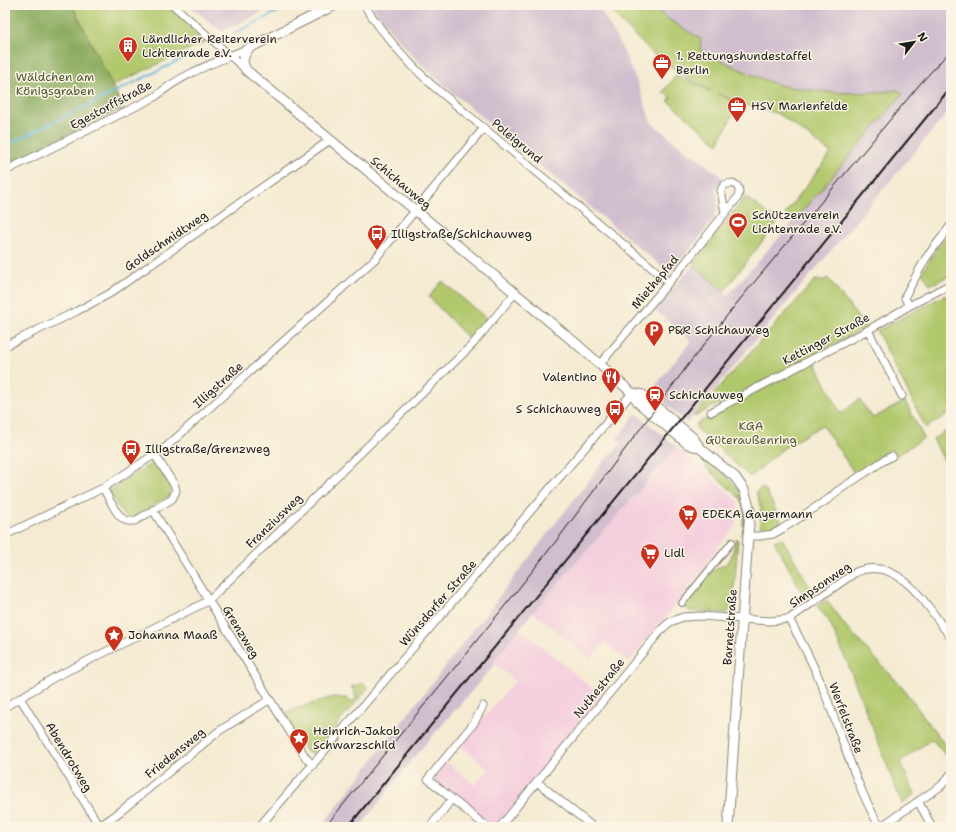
<svg xmlns="http://www.w3.org/2000/svg" width="956" height="832" viewBox="0 0 956 832" font-family="'Shantell Sans',sans-serif">
<rect width="100%" height="100%" fill="#fcf5e5"/>
<filter id="ink" filterUnits="userSpaceOnUse"><feTurbulence type="fractalNoise" baseFrequency=".025" numOctaves="2"/><feDisplacementMap in="SourceGraphic" scale="8" xChannelSelector="R" yChannelSelector="G"/><feConvolveMatrix kernelMatrix="1 2 1 2 8 2 1 2 1" color-interpolation-filters="sRGB"/></filter>
<filter id="wash" filterUnits="userSpaceOnUse"><feTurbulence type="fractalNoise" baseFrequency=".012" numOctaves="4" result="noise"/><feDisplacementMap in="SourceGraphic" scale="16" xChannelSelector="R" yChannelSelector="G"/><feGaussianBlur stdDeviation="0.9" result="paint"/><feColorMatrix in="noise" values="0 0 0 0 0 0 0 0 0 0 0 0 0 0 0 0 0 1.4 0 .05"/><feComposite in="paint" operator="in"/></filter>
<g filter="url(#wash)">
<rect width="100%" height="100%" fill="#f5ebd3"/>
<path fill="#f4cfdd" d="M677,447L738,501L736,525L707,561L709,563L629,662L605,643L591,659L533,612Z
M520,629L602,696L495,827H493L433,779L446,762L475,785L488,769L460,745L515,681L493,662Z"/>
<path fill="#d0bdcd" d="M189,5H276L222,32Z
M374,5H598L622,48L638,84L651,122L691,155L695,156L723,178L716,188L718,205L714,219L674,269L666,270L446,87L418,61L397,38L373,8Z
M649,5H951V109L762,332L687,423L651,391L691,341L655,310L693,265L728,295L793,222L903,94L898,90L876,93H844L814,91L777,85L733,66L700,50L701,39L671,21Z
M636,413L677,447L533,612L493,662L495,664L410,762L360,827H321L603,462L622,443L617,439Z"/>
<path fill="#b1c86d" stroke="#667244" d="M72,5H167L207,39L203,44L195,46L112,86Z
M604,5H649L671,21L701,39L700,50C725,62 750,75 776,84C782,86 790,87 797,88C831,94 864,94 898,90L903,94L793,222L785,214L831,153L779,114L742,104L717,93L738,104L718,144L668,101L671,98L663,92L676,75L711,91L684,76L652,53Z
M745,197L778,221L724,291L693,265Z
M945,239L951,248V275L930,285L922,272L938,247Z
M828,278L866,328L693,417L815,280L822,281Z
M442,281L487,319L470,340L429,297Z
M945,295L951,308V412L926,428L877,331Z
M815,362L841,414L859,399L873,418L905,401L924,438L896,456L892,450L855,474L822,425L784,448L750,477L696,428V424Z
M951,428V474L933,439Z
M154,462L156,463C162,472 176,486 168,497L130,519L123,515L110,493V490Z
M710,464C736,481 747,495 745,527L743,526L744,508L740,498L705,467Z
M761,487L766,491L782,523L773,528L763,529L760,525L761,508L756,492Z
M736,538L738,540L734,592H733V608L727,613L690,611L683,606V605L710,572L726,564L731,558Z
M782,538L814,594L806,600L774,541Z
M826,600L847,628L902,687L951,753V762L932,739L900,762L915,794L902,804L847,662L829,621L817,606Z
M364,683L368,688L313,753L307,752L286,718V712L333,697L347,698L350,702L354,700L356,698L353,688L351,687Z"/>
<path fill="#8cac60" stroke="#54643e" d="M5,5H72L123,107L5,166Z"/>
<g fill="none" stroke-linecap="round" stroke-linejoin="round">
<path stroke="#5db4da" stroke-width="2" d="M235,33L289,6
M5,146L192,54"/>
</g>
</g>
<g filter="url(#ink)">
<g fill="none" stroke-linecap="round" stroke-linejoin="round">
<g stroke="#888478" stroke-width="8">
<path id="pedestrian" d="M682,603L732,542"/>
</g>
<g stroke="#888478" stroke-width="9">
<path id="minor" d="M173,5L245,69
M364,5C383,34 406,61 432,85L669,282
M5,171L155,97C181,74 216,62 249,48
M909,306L905,298L906,294L926,258L951,225
M868,330L902,396
M5,346L77,311L109,294L330,140
M600,364L686,262L738,197C740,190 739,185 732,183L724,185L721,190L725,213
M711,412L868,330L909,306L951,284
M103,488C108,496 117,517 125,520C128,522 132,521 135,521L172,499L176,491L175,486L155,455
M153,510L306,758L313,765
M5,535L103,488L166,447L375,259L484,128
M748,536H760L773,534L782,529L830,498L836,492L883,461L892,456
M789,619C803,644 816,669 826,696C843,740 856,786 880,827
M20,698L100,827
M5,707L55,677L206,602L213,596L472,345L515,293
M537,782L593,827
M452,799L428,779L474,723L483,706
M918,801L932,827
M99,827L121,811L219,731L269,700
M259,827L632,393
M430,827L452,799L487,827
M500,827L662,629L670,622L683,617L700,616L770,621L789,619L856,572C900,554 929,609 951,638
M880,827L941,786L951,774"/>
</g>
<g stroke="#888478" stroke-width="11">
<path id="tertiary" d="M335,5L249,48C243,56 241,62 246,70L579,346L632,393L638,402L641,405L688,444L700,448
M632,393L643,395L649,400L693,438L700,448L735,477L744,490L748,503L750,510L748,536L728,827"/>
</g>
<use href="#pedestrian" stroke="#fff" stroke-width="5.5"/>
<use href="#minor" stroke="#fff" stroke-width="7"/>
<use href="#tertiary" stroke="#fff" stroke-width="9"/>
<path stroke="#1c1c1c" stroke-width="1" d="M325,827L508,602L560,536L691,361L741,298L920,84L951,50"/>
<path stroke="#1c1c1c" stroke-width="2" d="M348,827L951,87"/>
</g>
</g>
<defs>
<g id="building-pin" transform="scale(1)"><path d="M0 17L-7.5 6A9.5 9.5 0 1 1 7.5 6Z" fill="#c8321e" stroke="#fcf5e5"/><path d="M-4-6H4V6H1V3H-1V6H-4ZM-2.5-4.3h1.7v1.8h-1.7ZM.8-4.3h1.7v1.8H.8ZM-2.5-1h1.7V.8h-1.7ZM.8-1h1.7V.8H.8Z" fill="#fff"/></g>
<g id="office-pin" transform="scale(1)"><path d="M0 17L-7.5 6A9.5 9.5 0 1 1 7.5 6Z" fill="#c8321e" stroke="#fcf5e5"/><path d="M-6-3h4V-5.5h4V-3h4V5H-6ZM-1-4.5V-3h2v-1.5ZM-6 0V1H6V0Z" fill="#fff"/></g>
<g id="stadium-pin" transform="scale(1)"><path d="M0 17L-7.5 6A9.5 9.5 0 1 1 7.5 6Z" fill="#c8321e" stroke="#fcf5e5"/><path d="M0-5a6.5 5 0 1 0 0 10a6.5 5 0 1 0 0-10ZM-3.5-1.8h7v3.6h-7Z" fill="#fff"/></g>
<g id="bus-pin" transform="scale(1)"><path d="M0 17L-7.5 6A9.5 9.5 0 1 1 7.5 6Z" fill="#c8321e" stroke="#fcf5e5"/><path d="M-5-6H5V4H4V6H2V4H-2V6H-4V4H-5ZM-3.5-4V0h7V-4ZM-3.5 1.2v1.5H-2V1.2ZM2 1.2v1.5H3.5V1.2Z" fill="#fff"/></g>
<g id="parking-pin" transform="scale(1)"><path d="M0 17L-7.5 6A9.5 9.5 0 1 1 7.5 6Z" fill="#c8321e" stroke="#fcf5e5"/><path d="M-3.5-5.5H1a3.5 3.5 0 0 1 0 7H-1V5.5H-3.5ZM-1-3.4V-.6H.8a1.4 1.4 0 0 0 0-2.8Z" fill="#fff"/></g>
<g id="restaurant-pin" transform="scale(1)"><path d="M0 17L-7.5 6A9.5 9.5 0 1 1 7.5 6Z" fill="#c8321e" stroke="#fcf5e5"/><path d="M-5-6h1v4h1v-4h1v4h1v-4h1v5L-1.5 .5V6h-2V.5L-5-1ZM5-6V6H3V1.5H1.5Q1.5-4 5-6Z" fill="#fff"/></g>
<g id="station-pin" transform="scale(1)"><path d="M0 17L-7.5 6A9.5 9.5 0 1 1 7.5 6Z" fill="#c8321e" stroke="#fcf5e5"/><path d="M-3-6H3Q5-6 5-4V2Q5 4 3 4L4.5 6H3L1.5 4h-3L-3 6H-4.5L-3 4Q-5 4-5 2V-4Q-5-6-3-6ZM-3.5-4v3h7v-3ZM-3.5 1v1.5H-2V1ZM2 1v1.5H3.5V1Z" fill="#fff"/></g>
<g id="supermarket-pin" transform="scale(1)"><path d="M0 17L-7.5 6A9.5 9.5 0 1 1 7.5 6Z" fill="#c8321e" stroke="#fcf5e5"/><path d="M-6-5.5h2.5l.6 2H6L4.5 2H-2.5L-4.4-4H-6ZM-1.5 3.2a1.3 1.3 0 1 0 .1 0ZM3 3.2a1.3 1.3 0 1 0 .1 0Z" fill="#fff"/></g>
<g id="sight-pin" transform="scale(1)"><path d="M0 17L-7.5 6A9.5 9.5 0 1 1 7.5 6Z" fill="#c8321e" stroke="#fcf5e5"/><path d="M0-6L1.8-2.2L6-1.7L2.9 1.2L3.7 5.4L0 3.3L-3.7 5.4L-2.9 1.2L-6-1.7L-1.8-2.2Z" fill="#fff"/></g>
</defs>
<g fill-rule="evenodd">
<use href="#building-pin" x="128" y="46"/>
<use href="#office-pin" x="662" y="63"/>
<use href="#office-pin" x="737" y="106"/>
<use href="#stadium-pin" x="738" y="222"/>
<use href="#bus-pin" x="377" y="234"/>
<use href="#parking-pin" x="654" y="330"/>
<use href="#restaurant-pin" x="611" y="377"/>
<use href="#station-pin" x="655" y="395"/>
<use href="#bus-pin" x="615" y="409"/>
<use href="#bus-pin" x="131" y="449"/>
<use href="#supermarket-pin" x="688" y="514"/>
<use href="#supermarket-pin" x="650" y="553"/>
<use href="#sight-pin" x="114" y="635"/>
<use href="#sight-pin" x="299" y="738"/>
</g>
<g text-anchor="middle" dominant-baseline="central" stroke-width="3" stroke-linejoin="round" paint-order="stroke">
<g font-size="12" fill="#1c1c1c" stroke="#fcf5e5" text-anchor="start">
<text x="142" y="39">Ländlicher Reiterverein<tspan x="142" dy="14">Lichtenrade e.V.</tspan></text>
<text x="676" y="56">1. Rettungshundestaffel<tspan x="676" dy="14">Berlin</tspan></text>
<text x="751" y="106">HSV Marienfelde</text>
<text x="752" y="215">Schützenverein<tspan x="752" dy="14">Lichtenrade e.V.</tspan></text>
<text x="391" y="234">Illigstraße/Schichauweg</text>
<text x="668" y="330">P&amp;R Schichauweg</text>
<text x="597" y="377" text-anchor="end">Valentino</text>
<text x="669" y="395">Schichauweg</text>
<text x="601" y="409" text-anchor="end">S Schichauweg</text>
<text x="145" y="449">Illigstraße/Grenzweg</text>
<text x="702" y="514">EDEKA Gayermann</text>
<text x="664" y="553">Lidl</text>
<text x="128" y="635">Johanna Maaß</text>
<text x="313" y="731">Heinrich-Jakob<tspan x="313" dy="14">Schwarzschild</tspan></text>
</g>
<g font-size="12" fill="#505838" stroke="#fcf5e5">
<text x="55" y="77">Wäldchen am<tspan x="55" dy="14">Königsgraben</tspan></text>
<text x="751" y="426">KGA<tspan x="751" dy="14">Güteraußenring</tspan></text>
</g>
<g font-size="12" fill="#1c1c1c" stroke="#fcf5e5">
<text transform="translate(111 105) rotate(-28)">Egestorffstraße</text>
<text transform="translate(517 141) rotate(40)">Poleigrund</text>
<text transform="translate(401 183) rotate(40)">Schichauweg</text>
<text transform="translate(166 241) rotate(-34)">Goldschmidtweg</text>
<text transform="translate(655 282) rotate(-50)">Miethepfad</text>
<text transform="translate(826 339) rotate(-28)">Kettinger Straße</text>
<text transform="translate(218 385) rotate(-42)">Illigstraße</text>
<text transform="translate(274 521) rotate(-44)">Franziusweg</text>
<text transform="translate(820 585) rotate(-34)">Simpsonweg</text>
<text transform="translate(438 603) rotate(-49)">Wünsdorfer Straße</text>
<text transform="translate(730 627) rotate(-86)">Barnetstraße</text>
<text transform="translate(241 632) rotate(59)">Grenzweg</text>
<text transform="translate(599 688) rotate(-51)">Nuthestraße</text>
<text transform="translate(846 718) rotate(69)">Werfelstraße</text>
<text transform="translate(175 753) rotate(-39)">Friedensweg</text>
<text transform="translate(69 757) rotate(59)">Abendrotweg</text>
</g>
</g>
<rect width="956" height="832" fill="none" stroke="#fcf5e5" stroke-width="20"/>
<g transform="translate(914 42) rotate(59)" stroke="#fcf5e5" stroke-width="3" paint-order="stroke">
<path d="M0-3L7 15L0 10L-7 15Z" fill="#1c1c1c"/>
<text y="-6" font-size="11" font-weight="bold" text-anchor="middle" fill="#1c1c1c">N</text>
</g>
</svg>
